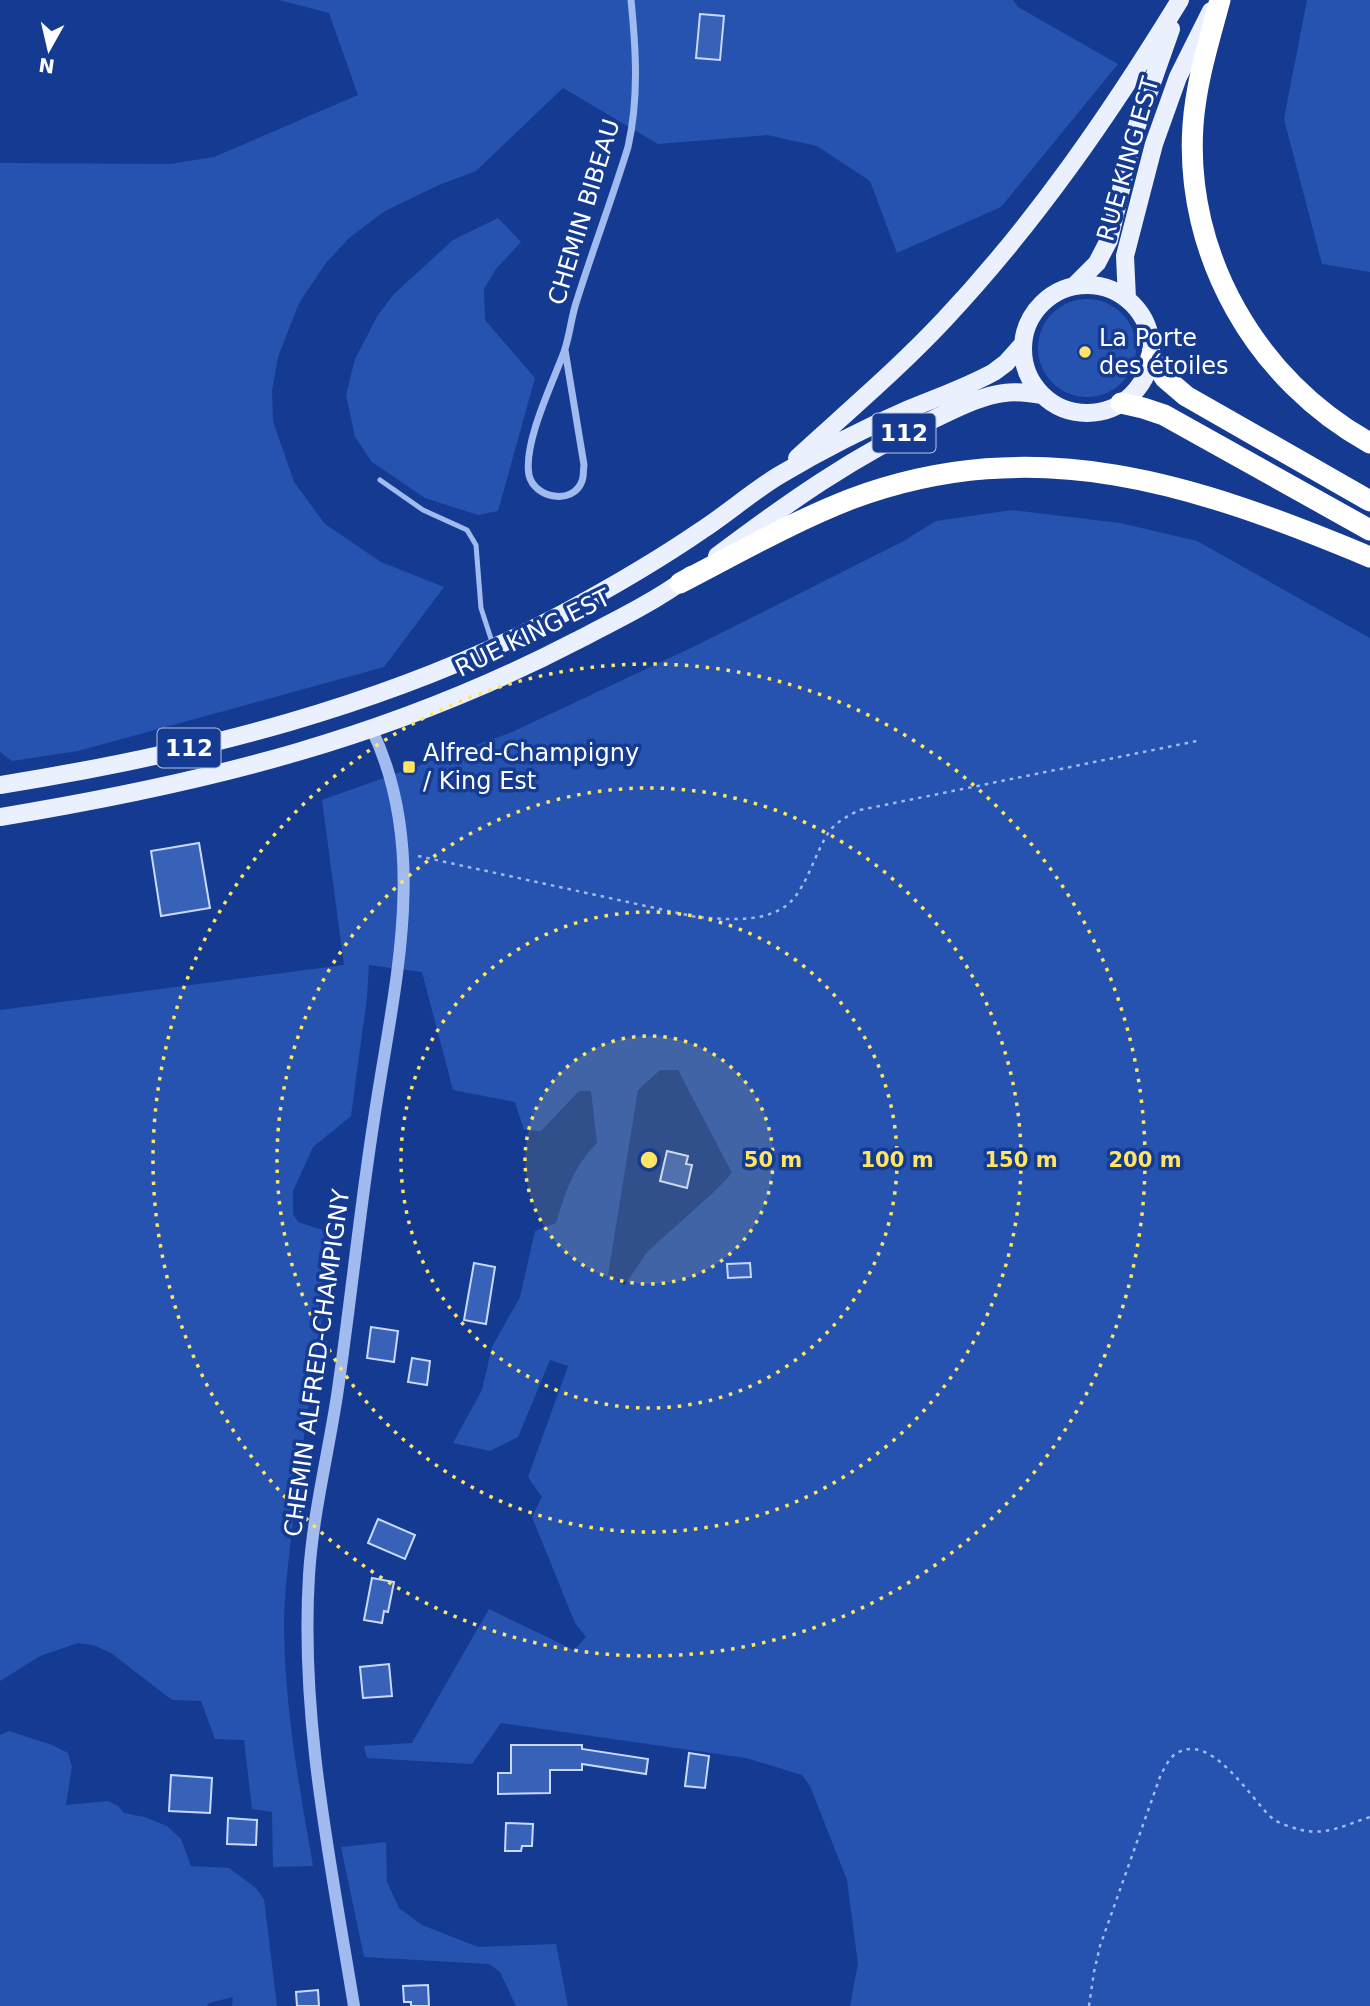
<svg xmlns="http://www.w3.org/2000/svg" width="1370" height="2006" viewBox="0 0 1370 2006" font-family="'DejaVu Sans',sans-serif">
<rect width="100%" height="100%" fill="#143b91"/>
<path fill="#2653b0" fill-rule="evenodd" d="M279,0H1013L1018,7L1118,64L1001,207L897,253L870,181L817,146L767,135L658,144L563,88L476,171L439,185L385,211L349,238L326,263L299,303L278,357L272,391L273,421L294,482L325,524L381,562L444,587L384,667L78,751L12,761L0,752V163L170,164L214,157L358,95L329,13Z
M1307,0H1370V272L1322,264L1284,119Z
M498,218L521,242L496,269L484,289L485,320L535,378L498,511L478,515L425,498L372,462L355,437L346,395L355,359L378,315L394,294L453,240Z
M1038 348a49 49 0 1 1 98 0a49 49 0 1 1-98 0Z
M1012,510L1120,523L1197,541L1370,638V2006H850L858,1964L847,1880L810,1786L802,1775L746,1758L501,1723L472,1764L367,1758L364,1746L412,1743L489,1609L574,1650L586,1637L575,1623L532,1517L542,1497L528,1477L568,1366L550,1360L518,1437L490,1451L453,1443L482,1390L492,1347L520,1297L535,1231L556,1223C567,1189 572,1169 597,1143L591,1091H579L541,1131L524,1130L515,1102L453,1090L422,972L369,965L367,997L351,1116L313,1147L293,1191V1214L298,1222L332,1233C323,1330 303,1426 293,1522C289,1557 284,1593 284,1628C285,1709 299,1786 313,1866L273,1867L272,1812L252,1809L244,1740L215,1739L201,1701L172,1700L111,1653L93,1645L78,1643L40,1656L0,1681V1010L344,965L322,800L510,733L695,646L902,542L936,521ZM660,1070H678L732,1173L716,1190L647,1252L625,1285L608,1275L638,1090Z
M9,1731L52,1745L68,1753L72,1767L66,1805L108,1801L118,1806L124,1813L144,1817L167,1826L181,1839L191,1866L229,1868L256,1888L264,1899L277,2006H232L233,1997L209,2003L207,2006H0V1735Z
M386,1842L387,1882L399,1908L422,1925L478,1947L556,1944L568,2006H516L500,1972L489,1964L364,1957L341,1847Z"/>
<path fill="#3861b8" stroke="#c8d9fc" stroke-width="2" d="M700,14L724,16L720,60L696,58Z
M199,843L210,908L161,916L151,851Z
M667,1151L688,1156L686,1164L692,1165L687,1188L660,1181Z
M474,1263L495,1267L486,1324L464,1320Z
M750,1263L751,1277L728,1278L727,1264Z
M371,1327L398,1331L394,1362L367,1358Z
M412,1358L430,1361L427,1385L408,1382Z
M378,1519L415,1535L405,1559L368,1543Z
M372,1578L394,1582L388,1612L384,1611L382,1623L364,1620Z
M389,1664L392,1696L363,1698L360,1667Z
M511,1745H582V1749L648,1759L646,1774L582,1764V1770H550V1793L498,1794V1773H511Z
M689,1753L709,1756L705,1788L685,1786Z
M171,1775L212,1778L210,1813L169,1811Z
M228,1818L257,1820L256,1845L227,1844Z
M506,1823L533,1824L532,1846H522L521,1851H505Z
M428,1985L429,2006H411V2002H404L403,1986Z
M318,1990L319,2006H297L296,1992Z"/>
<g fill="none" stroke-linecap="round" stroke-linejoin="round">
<path stroke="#a1bbf1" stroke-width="2.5" stroke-dasharray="3.5 5" stroke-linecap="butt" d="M418,856L696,917C724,919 756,923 781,909C805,897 814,853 829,832C836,822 849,815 860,810L1197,741
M1089,2006L1094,1972L1100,1946L1161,1774C1165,1768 1168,1760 1173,1756C1209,1726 1251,1800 1273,1819C1279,1823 1290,1827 1298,1829C1324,1837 1345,1825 1370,1817"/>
<path stroke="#a1bbf1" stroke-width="5" d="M380,480L423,510L467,530L476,545L481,608L493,645"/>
<path stroke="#a1bbf1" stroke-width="7" d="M565,350L584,465C583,470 584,476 582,481C573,506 534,498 529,475C523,443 553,382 564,352C570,335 571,317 577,300C593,249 612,199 628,147C639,98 636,50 631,0"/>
<path stroke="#a1bbf1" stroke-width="12" d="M354,2006C331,1864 300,1720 309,1575C313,1512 329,1451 338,1389C351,1299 360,1208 374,1119C393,990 431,853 372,730"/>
<path stroke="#ebf0ff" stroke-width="18" d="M1023 349a64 64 0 1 1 128 0a64 64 0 1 1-128 0Z
M1075,285L1097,263L1109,240L1134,134L1171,29
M1127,299L1125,256L1154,144L1178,77L1211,11
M797,458C847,412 898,369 944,320C1036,222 1110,114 1180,0
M717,556C786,504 855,455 934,419C956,409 980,396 1004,393C1017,391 1029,393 1042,395
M0,785C194,754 388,706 562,614C610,588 657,561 702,530C728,513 752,492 778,476C820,451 865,428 909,409C938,397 967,387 994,372L1006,363L1023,344
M0,817C206,783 390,738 576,641C615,621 656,601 691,575"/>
<path stroke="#fff" stroke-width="21" d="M1220,0C1209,41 1196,82 1193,125C1184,255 1257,381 1370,443
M1151,357L1165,378L1186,396L1370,501
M1121,403L1143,408L1164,415L1370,530
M680,583C736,554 792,522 851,499C1037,430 1197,485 1370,557"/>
</g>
<circle cx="649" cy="1160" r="124" fill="#ffe561" fill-opacity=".12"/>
<g fill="none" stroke="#ffe561" stroke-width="3.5" stroke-dasharray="3.5 7">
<circle cx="649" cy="1160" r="124"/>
<circle cx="649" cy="1160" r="248"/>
<circle cx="649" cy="1160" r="372"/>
<circle cx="649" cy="1160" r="496"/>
</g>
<g fill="#ffe561" stroke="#143b91" stroke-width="2.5">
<circle cx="1085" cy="352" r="7"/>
<rect x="402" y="760" width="14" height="14" rx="3.5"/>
</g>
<g text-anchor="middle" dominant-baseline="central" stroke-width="7" stroke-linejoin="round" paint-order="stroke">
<g fill="#143b91" stroke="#b8c4de" stroke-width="2">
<rect x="872.5" y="413.5" width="63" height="39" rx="5"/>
<rect x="157.5" y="728.5" width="63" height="39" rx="5"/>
</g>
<g font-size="23" font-weight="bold" fill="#fff">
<text x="904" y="433">112</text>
<text x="189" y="748">112</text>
</g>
<g font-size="24" fill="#fff" stroke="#143b91">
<text transform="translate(1128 159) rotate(-74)">RUE KING EST</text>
<text transform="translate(584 212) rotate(-73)">CHEMIN BIBEAU</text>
<text transform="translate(533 633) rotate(-26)">RUE KING EST</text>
<text transform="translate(317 1363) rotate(-82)">CHEMIN ALFRED-CHAMPIGNY</text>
</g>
<g font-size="24" fill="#fff" stroke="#143b91" text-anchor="start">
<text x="1099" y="338">La Porte<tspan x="1099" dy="28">des étoiles</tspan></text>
<text x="423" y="753">Alfred-Champigny<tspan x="423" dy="28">/ King Est</tspan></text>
</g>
</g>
<circle cx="649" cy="1160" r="10" fill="#ffe561" stroke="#143b91" stroke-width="3.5"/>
<g font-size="21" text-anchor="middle" font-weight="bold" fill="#ffe561" stroke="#143b91" stroke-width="7" stroke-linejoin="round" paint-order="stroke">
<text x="773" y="1167">50 m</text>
<text x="897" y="1167">100 m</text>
<text x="1021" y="1167">150 m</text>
<text x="1145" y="1167">200 m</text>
</g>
<g transform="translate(49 49) rotate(188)" stroke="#143b91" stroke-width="5" paint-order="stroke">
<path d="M0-5L12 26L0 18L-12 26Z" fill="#ffffff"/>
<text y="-10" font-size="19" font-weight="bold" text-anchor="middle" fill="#ffffff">N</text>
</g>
</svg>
